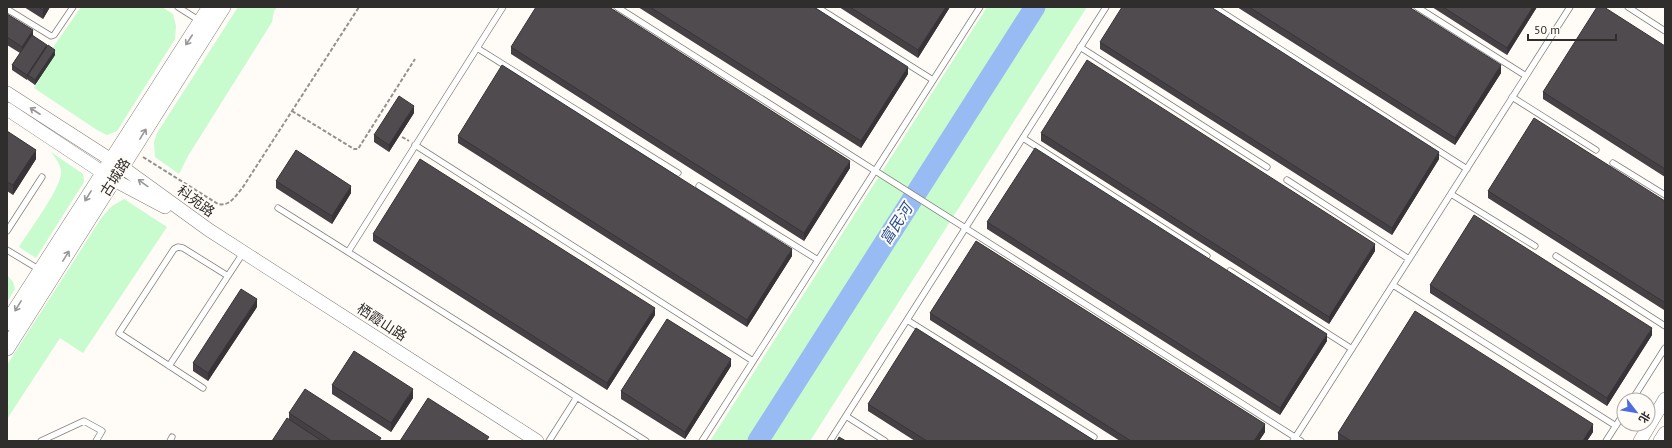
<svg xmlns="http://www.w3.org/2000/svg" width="1672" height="448" viewBox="0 0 1672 448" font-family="'PT Sans','Noto Sans SC',sans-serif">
<rect width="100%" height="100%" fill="#fffbf6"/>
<path fill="#c8fbce" d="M81,7H162L173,14L176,26L175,39L117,131L107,135L97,130L34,88L56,52L52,49Z
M238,7H277L274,11L272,22L188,156L179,174L155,157L154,142L157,133Z
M987,7H1087L810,441H710Z
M51,152L83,174L84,182L36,258L19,247C28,232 62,187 61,172C61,164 55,158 51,152Z
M124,199L167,227L83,353L60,338L7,419V365L102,217L112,206Z
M7,275L13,282L15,289L7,302Z"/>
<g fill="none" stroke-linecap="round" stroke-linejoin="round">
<path stroke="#99bbf3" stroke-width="21" d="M758,441L1035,7"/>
<g stroke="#86827e" stroke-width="7">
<path id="service" d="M178,7L200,21
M503,7L348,252L646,441
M617,7L1301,441
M817,7L933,80
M1214,7L1467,169
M1417,7L1526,76
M1628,7L1665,31
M7,9L51,36L54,35L73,7
M1080,47L1267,167
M477,48L678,173
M1512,97L1596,150
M1023,138L1207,256
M415,145L753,361
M1613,163L1665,195
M1287,180L1409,259
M699,186L818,260
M1451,194L1535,246
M278,208L348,252
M7,231L42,177
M7,250L40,270
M1556,256L1665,326
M1230,271L1352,349
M1393,285L1616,426
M907,320L1094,437
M169,366L243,253
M203,388L119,333L174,249L178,247L183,248L228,276
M1632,400L1665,348
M846,416L885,441
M41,441L84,421L102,431L96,441
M170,441L172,437
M549,441L577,397
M702,441L980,7
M830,441L1106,7
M1293,441L1570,7
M1606,441L1624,413"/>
</g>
<g stroke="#86827e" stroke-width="14">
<path id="tertiary" d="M7,93L122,167L209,230L537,441
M7,109L114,180L165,207
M1640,441L1665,399
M1660,441L1665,433"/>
</g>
<g stroke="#86827e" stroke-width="16">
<path id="secondary" d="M7,323L210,7
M7,348L223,7"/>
</g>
<path stroke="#94928f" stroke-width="2" stroke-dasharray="4 2" stroke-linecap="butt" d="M292,111L354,149H358L415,59
M402,137L409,141
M143,157L218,204C230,207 236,195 243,187L359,7"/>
<use href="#service" stroke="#fff" stroke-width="5.5"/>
<use href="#tertiary" stroke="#fff" stroke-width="13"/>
<use href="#secondary" stroke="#fff" stroke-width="15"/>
</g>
<path fill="#444044" d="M24,7H50L43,19Z
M638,7H814L908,74L861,148Z
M839,7H950L918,58Z
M1237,7H1409L1501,73L1455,145Z
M1432,7H1537L1507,55Z
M7,14L47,47L55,55L35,85L28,80V78L27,80L12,70V65L20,53L7,45Z
M1100,42L1439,159L1392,235L1100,49Z
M1665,46V177L1543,99V92Z
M511,47L850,168L804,241L511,54Z
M414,113L389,152L374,142V135Z
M7,131L36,159L13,195L7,191Z
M1041,133L1375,251L1329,324L1041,141Z
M458,136L792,256L747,327L458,143Z
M276,181L351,193L332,224L276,188Z
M1488,191L1665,201V308L1664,310L1488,198Z
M987,222L1327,341L1280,415L987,229Z
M373,234L655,315L607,390L373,241Z
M1430,285L1652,335L1607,406L1430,293Z
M257,307L208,381L193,371V363Z
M930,313L1265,432L1259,441H1120L930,320Z
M731,366L685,439L621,399V391Z
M332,385L413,398L391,432L332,394Z
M868,404L1095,441H915L868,411Z
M289,413L381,441H272L289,420Z
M1593,432L1587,441H1340L1338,440V433Z"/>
<path fill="#373437" d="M44,7H50L43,19V10Z
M946,7H950L918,58V50Z
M1533,7H1537L1507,55V48Z
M33,30V38L22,54V47Z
M47,45V50L28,75V78L27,80V75Z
M55,50V55L35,85V80Z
M1501,65V73L1455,145V138Z
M908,67V74L861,148V141Z
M414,106V113L389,152V145Z
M36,150V159L13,195V185Z
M1439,152V159L1392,235V228Z
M850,161V168L804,241V233Z
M351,186V193L332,224V216Z
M1375,244V251L1329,324V317Z
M792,249V256L747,327V320Z
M257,299V307L208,381V373Z
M1665,301V308L1664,310V302Z
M655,308V315L607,390V383Z
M1652,328V335L1607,406V398Z
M1327,334V341L1280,415V408Z
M731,359V366L685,439V432Z
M413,389V398L391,432V423Z
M1265,424V432L1259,441H1254Z
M1593,424V432L1587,441H1583Z"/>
<path fill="#4f4b4f" stroke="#373437" d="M38,7H44L43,10Z
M536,7H609L850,161L804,233L511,47Z
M650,7H814L908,67L861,141Z
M850,7H946L918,50Z
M1122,7H1211L1439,152L1392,228L1100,42Z
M1249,7H1409L1501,65L1455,138Z
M1443,7H1533L1507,48Z
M1597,7H1604L1665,46V169L1543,92Z
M7,14L33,30L22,47L7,37Z
M32,35L47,45L27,75L12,65Z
M48,45L55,50L35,80L28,75Z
M1087,60L1375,244L1329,317L1041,133Z
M502,65L792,249L747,320L458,136Z
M399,96L414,106L389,145L374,135Z
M1534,118L1665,201V301L1664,302L1488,191Z
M7,131L36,150L13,185L7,182Z
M1035,148L1327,334L1280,408L987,222Z
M296,150L351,186L332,216L276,181Z
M420,159L655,308L607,383L373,234Z
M1474,215L1652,328L1607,398L1430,285Z
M976,241L1265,424L1254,441H1131L930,313Z
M241,289L257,299L208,373L193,363Z
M1415,311L1593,424L1583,441H1351L1338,433Z
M667,319L731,359L685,432L621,391Z
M916,328L1095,441H927L868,404Z
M354,351L413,389L391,423L332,385Z
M305,389L381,438L379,441H332L289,413Z
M428,398L489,437L486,441H400Z
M287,418L322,441H272Z
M839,437L846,441H837Z"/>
<defs><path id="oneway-shaft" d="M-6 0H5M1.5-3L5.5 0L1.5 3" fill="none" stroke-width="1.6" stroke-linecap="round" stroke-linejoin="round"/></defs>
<g stroke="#989696">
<use href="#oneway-shaft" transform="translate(189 40) rotate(123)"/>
<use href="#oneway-shaft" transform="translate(35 111) rotate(-147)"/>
<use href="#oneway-shaft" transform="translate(143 134) rotate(-58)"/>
<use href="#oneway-shaft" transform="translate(143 183) rotate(-144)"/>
<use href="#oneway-shaft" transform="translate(88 196) rotate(122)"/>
<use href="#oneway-shaft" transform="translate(66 256) rotate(-58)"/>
<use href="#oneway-shaft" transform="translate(18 306) rotate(122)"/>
</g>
<g text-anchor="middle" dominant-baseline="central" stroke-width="4" stroke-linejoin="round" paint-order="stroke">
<g font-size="14" fill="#302e2d" stroke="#fffbf6">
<text transform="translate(115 177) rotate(-58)">古城路</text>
<text transform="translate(196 201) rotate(36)">科苑路</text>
<text transform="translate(382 322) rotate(33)">栖霞山路</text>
</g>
<g font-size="15" font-style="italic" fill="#295194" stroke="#fffbf6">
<text transform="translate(896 224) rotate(-57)">富民河</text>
</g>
</g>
<rect width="1672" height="448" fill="none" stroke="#302e2d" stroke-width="16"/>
<g transform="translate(1636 412) rotate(121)"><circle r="19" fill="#fffbf6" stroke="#aca9a6"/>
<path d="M0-3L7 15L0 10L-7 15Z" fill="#4d6ce0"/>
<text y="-6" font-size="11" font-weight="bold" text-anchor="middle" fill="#302e2d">北</text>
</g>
<path d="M1528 34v6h88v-6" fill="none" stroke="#302e2d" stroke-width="2"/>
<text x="1534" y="34" font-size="12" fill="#302e2d" stroke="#fffbf6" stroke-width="3" paint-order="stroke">50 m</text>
</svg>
